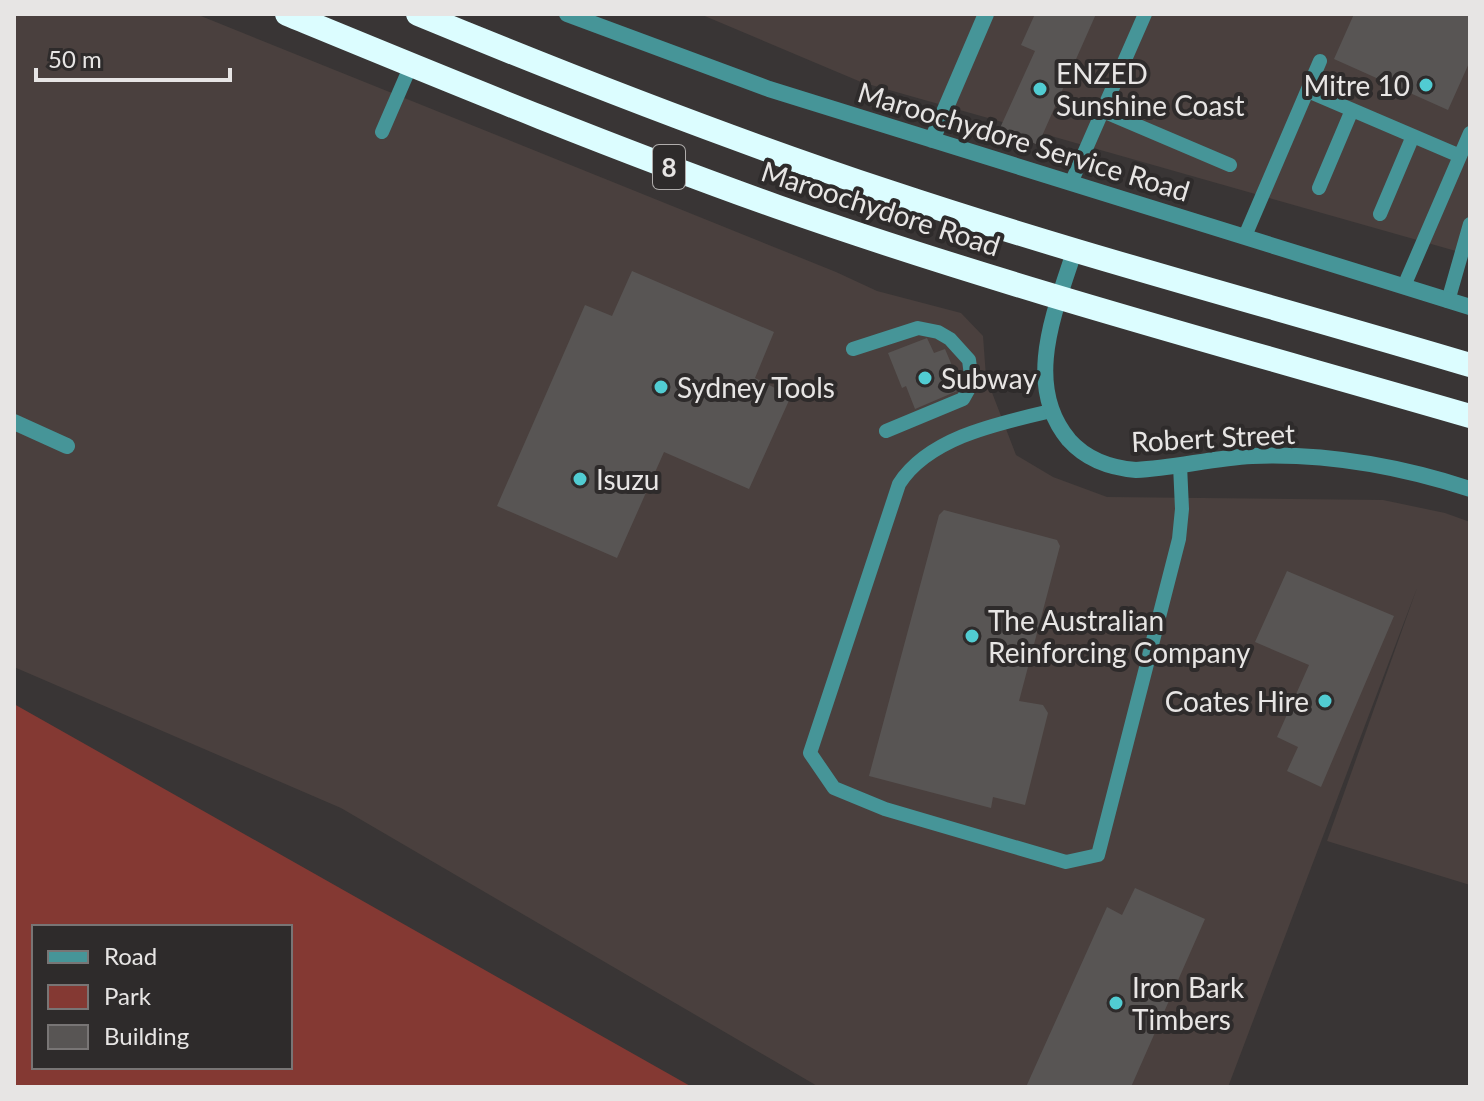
<svg xmlns="http://www.w3.org/2000/svg" width="1484" height="1101" viewBox="0 0 1484 1101" font-family="Lato,sans-serif">
<rect width="100%" height="100%" fill="#393535"/>
<path fill="#4a403e" d="M14,14H196L836,272L877,291L961,313L983,336L986,377L1016,455L1053,477L1107,497L1383,500L1445,513L1470,522V885L1327,841L1417,588L1228,1087H819L341,808L14,667Z
M700,14H1470V255L861,82Z"/>
<path fill="#843933" fill-rule="evenodd" d="M14,704L692,1087H14ZM34,927H290V1067H34Z"/>
<path fill="#585554" d="M1035,14H1096L1038,145L1000,128L1035,51L1021,45Z
M1354,14H1470V61L1448,110L1334,59Z
M632,271L774,332L755,378L791,396L749,489L664,452L617,558L497,506L585,305L612,316Z
M927,338L934,353L945,349L953,368L949,369L957,391L915,409L906,386L902,388L888,353Z
M944,510L1057,540L1060,546L1019,701L1043,705L1048,713L1025,805L993,797L991,808L869,776L939,515Z
M1287,571L1394,616L1321,787L1287,771L1298,747L1277,737L1309,665L1255,642Z
M1135,888L1205,919L1131,1087H1026L1107,907L1122,915Z"/>
<g fill="none" stroke-linecap="round" stroke-linejoin="round">
<path stroke="#469598" stroke-width="14" d="M1308,91L1460,156
M1103,111L1230,165
M382,132L411,65
M1071,183L1145,14
M1319,188L1352,110
M1380,214L1413,136
M1245,236L1320,61
M1404,286L1470,133
M1448,301L1470,224
M853,349L918,328L938,332L950,339L969,360L972,383L963,399L886,431
M1051,411C1000,423 929,437 899,484L810,753L834,788L885,809L1066,862L1098,855L1179,539L1182,509L1180,465"/>
<path stroke="#469598" stroke-width="16" d="M567,14L769,89L1470,307
M932,140L986,14
M1075,249C1056,309 1022,384 1069,440C1086,459 1111,468 1136,470C1175,468 1213,458 1252,456C1326,453 1399,466 1470,489
M14,422L67,446"/>
<path stroke="#dcfdff" stroke-width="24" d="M287,14C450,81 612,148 778,207C1006,287 1239,349 1470,416
M418,14C573,78 729,139 889,192C1081,256 1276,307 1470,365"/>
</g>
<g fill="#51ccd2" stroke="#2e2b2b" stroke-width="3">
<circle cx="1426" cy="85" r="8"/>
<circle cx="1040" cy="89" r="8"/>
<circle cx="925" cy="378" r="8"/>
<circle cx="661" cy="387" r="8"/>
<circle cx="580" cy="479" r="8"/>
<circle cx="972" cy="636" r="8"/>
<circle cx="1325" cy="701" r="8"/>
<circle cx="1116" cy="1003" r="8"/>
</g>
<g text-anchor="middle" dominant-baseline="central" stroke-width="8" stroke-linejoin="round" paint-order="stroke">
<rect fill="#2e2b2b" stroke="#b0adac" stroke-width="2" x="653" y="145" width="32" height="44" rx="6"/>
<g font-size="26" font-weight="bold" fill="#e7e5e4">
<text x="669" y="167">8</text>
</g>
<g font-size="28" fill="#e7e5e4" stroke="#2e2b2b" text-anchor="start">
<text x="1056" y="73">ENZED<tspan x="1056" dy="32">Sunshine Coast</tspan></text>
<text x="1410" y="85" text-anchor="end">Mitre 10</text>
<text x="941" y="378">Subway</text>
<text x="677" y="387">Sydney Tools</text>
<text x="596" y="479">Isuzu</text>
<text x="988" y="620">The Australian<tspan x="988" dy="32">Reinforcing Company</tspan></text>
<text x="1309" y="701" text-anchor="end">Coates Hire</text>
<text x="1132" y="987">Iron Bark<tspan x="1132" dy="32">Timbers</tspan></text>
</g>
<g font-size="28" fill="#e7e5e4" stroke="#2e2b2b">
<text transform="translate(1024 141) rotate(17)">Maroochydore Service Road</text>
<text transform="translate(881 208) rotate(18)">Maroochydore Road</text>
<text transform="translate(1213 437) rotate(-3)">Robert Street</text>
</g>
</g>
<rect width="1484" height="1101" fill="none" stroke="#e7e5e4" stroke-width="32"/>
<rect x="32" y="925" width="260" height="144" fill="#2e2b2b" stroke="#787575" stroke-width="2"/>
<rect x="48" y="951" width="40" height="12" fill="#469598" stroke="#787575" stroke-width="2"/>
<text x="104" y="965" font-size="24" fill="#e7e5e4">Road</text>
<rect x="48" y="985" width="40" height="24" fill="#843933" stroke="#787575" stroke-width="2"/>
<text x="104" y="1005" font-size="24" fill="#e7e5e4">Park</text>
<rect x="48" y="1025" width="40" height="24" fill="#585554" stroke="#787575" stroke-width="2"/>
<text x="104" y="1045" font-size="24" fill="#e7e5e4">Building</text>
<path d="M36 68v12h194v-12" fill="none" stroke="#e7e5e4" stroke-width="4"/>
<text x="48" y="68" font-size="24" fill="#e7e5e4" stroke="#2e2b2b" stroke-width="6" paint-order="stroke">50 m</text>
</svg>
